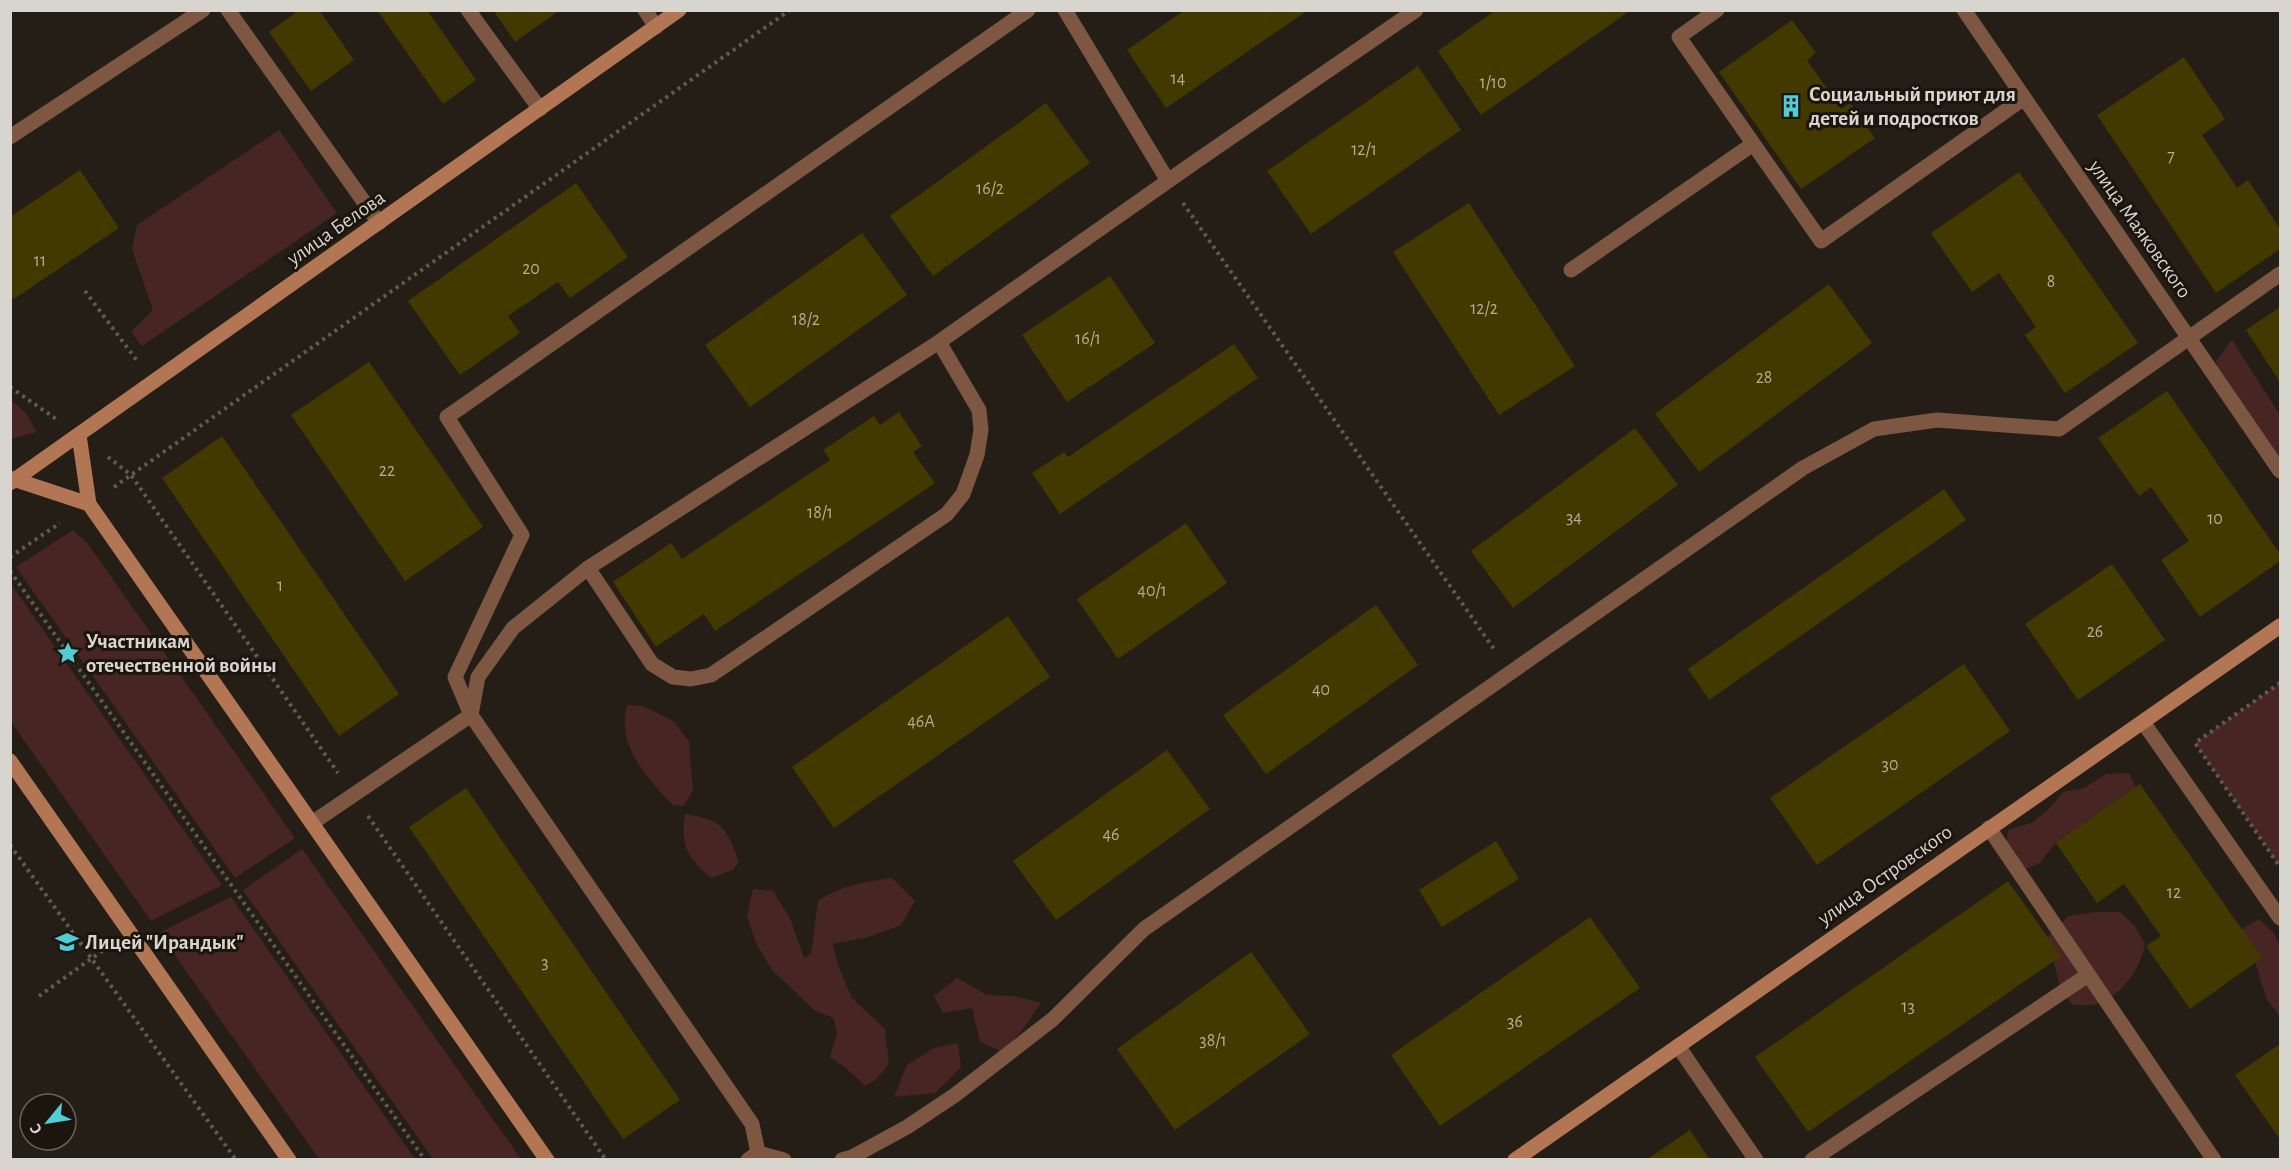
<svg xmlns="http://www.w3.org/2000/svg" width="2291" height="1170" viewBox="0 0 2291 1170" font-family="'Alegreya Sans',sans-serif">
<rect width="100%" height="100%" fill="#251e16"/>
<path fill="#462523" d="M279,130L337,213L142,346L131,332L153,310L132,249L137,225Z
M2232,340L2280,415V474L2228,404L2216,361Z
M10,400L25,412L37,432L11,439Z
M73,530L88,544L295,838L235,878L16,567Z
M11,584L222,885L151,921L11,722Z
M2280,683V867L2195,743Z
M627,705L643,706L673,721L689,741L693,791L683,806L673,805C647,778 616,746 627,705Z
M2129,773L2136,788L2053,846L2040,863L2019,872L2004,861L2008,830L2031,823L2048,810L2063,792L2084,788L2106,774Z
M685,814C723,820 726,827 739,862L733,870L711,878C686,856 681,847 685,814Z
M302,849L521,1159H433L243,890Z
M892,878L915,901L901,925L868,937L833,944L838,965L852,998L885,1029L889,1063L877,1079L865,1086L846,1068L830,1057L837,1033L833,1018L814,1010L772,970L756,943L747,916L753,889L773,891L790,918L804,958L811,954L818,901C842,885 864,882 892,878Z
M231,897L415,1159H319L159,933Z
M2095,912H2120L2135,926L2145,944C2140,969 2123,995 2097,1004C2090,1006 2081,1005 2073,1005L2061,991L2048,937L2068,916Z
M2259,919L2273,932L2280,946V1016L2267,1000L2255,962L2239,931Z
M957,978L987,995L1015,996L1041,1003L1023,1029L1003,1052L980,1042L972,1008L943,1013L934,996Z
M958,1043L961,1068L935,1093L894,1097L907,1065L934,1048Z"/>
<path fill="#423900" d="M299,10H319L354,60L311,91L269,32Z
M377,10H427L476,80L443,104Z
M493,10H560L515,42Z
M1185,10H1308L1166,108L1127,50Z
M1496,10H1631L1481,115L1438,51Z
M1792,20L1816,53L1807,60L1841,109L1850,103L1875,138L1801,189L1719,72Z
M2184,57L2225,119L2202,135L2237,188L2248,180L2280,229V249L2216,293L2097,115Z
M1418,66L1461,130L1311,234L1267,171Z
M1046,103L1090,163L933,276L890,216Z
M80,170L119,228L14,299L10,295V217Z
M2019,172L2138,343L2065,393L2025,335L2036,327L1999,273L1972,292L1931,233Z
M576,183L628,257L570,298L558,282L508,316L520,333L460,375L408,301Z
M1469,203L1575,366L1499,415L1393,252Z
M862,233L907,295L750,407L705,345Z
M1110,276L1155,343L1067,402L1022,335Z
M1829,284L1872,343L1699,472L1655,414Z
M2280,307V382L2246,330Z
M1234,344L1258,378L1060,514L1032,473L1064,452L1068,457Z
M369,362L483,527L405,581L291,415Z
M2167,391L2280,554V561L2200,617L2161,560L2189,541L2151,487L2139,496L2098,438Z
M899,412L922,446L913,452L935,483L715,631L704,614L656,647L613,582L671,543L682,559L830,460L823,450L874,416L880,425Z
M1635,428L1678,485L1513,608L1471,551Z
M222,436L399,694L339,736L162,478Z
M1944,489L1966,520L1709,700L1688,669Z
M1186,523L1227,583L1118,659L1077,599Z
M2112,564L2165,640L2078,700L2025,624Z
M1376,605L1418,665L1266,774L1223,715Z
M1008,616L1050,677L834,828L792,767Z
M1964,664L2010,731L1817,865L1770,798Z
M1167,750L1210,809L1056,920L1013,861Z
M2140,784L2262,958L2190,1009L2146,946L2161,936L2124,884L2097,903L2056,843Z
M466,788L680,1100L623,1139L409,827Z
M1496,841L1519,879L1442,927L1419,890Z
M2008,881L2061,956L1808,1132L1755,1057Z
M1590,917L1640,988L1440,1126L1391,1055Z
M1251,952L1310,1034L1175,1130L1117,1049Z
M2280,1044V1137L2279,1138L2235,1075Z
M1690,1130L1710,1160H1646Z"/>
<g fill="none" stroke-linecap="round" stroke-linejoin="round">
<path stroke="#615b54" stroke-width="4" stroke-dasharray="3 4.5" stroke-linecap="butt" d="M1183,203L1496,652
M85,291L138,362
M10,387L56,419
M108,457L131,475L338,773
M114,487L790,10
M10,557L60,523
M10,571L425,1160
M2280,683L2195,743L2280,867
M368,816L606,1160
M10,845L236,1160
M39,996L109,946"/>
<path stroke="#7d5742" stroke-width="15" d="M228,10L379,223
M468,10L540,109
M645,10L656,27
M1065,10L1168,181
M1717,10L1679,37L1821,241L2024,98
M10,137L203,10
M1571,270L1753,144
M588,568L652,664L673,677L691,679L711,675L947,514L963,494L977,455L981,430L979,410L939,342
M312,823L471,715L478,677L513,628L588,568L939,342L1195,162L1416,10
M1989,828L2214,1160
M1678,1046L1756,1160
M758,1153L752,1124L471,715L455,677L522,535L447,417L1028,10
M748,1160L758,1153L784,1160
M842,1160L852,1157L907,1127L955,1095L1053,1019L1144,929L1803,468L1874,429L1937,420L2059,429L2280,274
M1812,1160L2088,975"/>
<path stroke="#7d5742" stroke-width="15" d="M1964,10L2280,471
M2143,722L2280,918"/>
<path stroke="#b37654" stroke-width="15" d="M79,435L89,504
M10,478L89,504L547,1160
M10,483L679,10
M10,761L289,1160
M1515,1160L2280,626"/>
</g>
<defs>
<g id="building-bare" transform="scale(1.8)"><path d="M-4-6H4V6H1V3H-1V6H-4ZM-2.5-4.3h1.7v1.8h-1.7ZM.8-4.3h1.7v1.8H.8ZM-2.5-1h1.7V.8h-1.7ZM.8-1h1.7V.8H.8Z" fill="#51ccd5" stroke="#1b150d" stroke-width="2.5" paint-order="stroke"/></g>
<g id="sight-bare" transform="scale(1.8)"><path d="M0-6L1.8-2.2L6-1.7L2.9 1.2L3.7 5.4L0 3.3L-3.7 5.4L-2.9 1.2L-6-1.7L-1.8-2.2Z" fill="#51ccd5" stroke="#1b150d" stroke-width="2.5" paint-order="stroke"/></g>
<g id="school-bare" transform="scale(1.8)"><path d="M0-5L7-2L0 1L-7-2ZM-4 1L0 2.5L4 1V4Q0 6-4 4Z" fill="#51ccd5" stroke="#1b150d" stroke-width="2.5" paint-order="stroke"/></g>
</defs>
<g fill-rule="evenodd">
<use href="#building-bare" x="1791" y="106"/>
<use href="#sight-bare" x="68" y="653"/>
<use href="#school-bare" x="67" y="942"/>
</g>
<g text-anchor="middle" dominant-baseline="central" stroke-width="6" stroke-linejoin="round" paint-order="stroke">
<g font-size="18" fill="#b2ad9a">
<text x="1178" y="79">14</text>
<text x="1493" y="83">1/10</text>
<text x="1364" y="150">12/1</text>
<text x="2171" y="157">7</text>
<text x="990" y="189">16/2</text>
<text x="40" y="261">11</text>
<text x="531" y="269">20</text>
<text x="2051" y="282">8</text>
<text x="1484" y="309">12/2</text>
<text x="806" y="320">18/2</text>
<text x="1088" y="339">16/1</text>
<text x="1764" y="378">28</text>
<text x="387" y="471">22</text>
<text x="820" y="513">18/1</text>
<text x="1574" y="518">34</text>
<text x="2215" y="519">10</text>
<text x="280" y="586">1</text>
<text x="1152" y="591">40/1</text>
<text x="2095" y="632">26</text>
<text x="1321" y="690">40</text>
<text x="921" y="722">46А</text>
<text x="1890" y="765">30</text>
<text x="1111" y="835">46</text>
<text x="2174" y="893">12</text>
<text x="545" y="963">3</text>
<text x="1908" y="1007">13</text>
<text x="1515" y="1022">36</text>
<text x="1213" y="1041">38/1</text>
</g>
<g font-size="21" font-weight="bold" fill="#d8d4ce" stroke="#1b150d" text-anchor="start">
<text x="1809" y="94">Социальный приют для<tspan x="1809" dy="24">детей и подростков</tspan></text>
<text x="86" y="641">Участникам<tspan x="86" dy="24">отечественной войны</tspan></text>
<text x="85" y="942">Лицей "Ирандык"</text>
</g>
<g font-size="21" fill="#d8d4ce" stroke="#1b150d">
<text transform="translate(336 228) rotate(-35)">улица Белова</text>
<text transform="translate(2140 229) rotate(55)">улица Маяковского</text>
<text transform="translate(1885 875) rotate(-35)">улица Островского</text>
</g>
</g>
<rect width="2291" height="1170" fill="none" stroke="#d8d4ce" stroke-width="24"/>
<g transform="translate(48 1122) rotate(240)"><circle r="28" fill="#1b150d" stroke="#67615a" stroke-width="1.5"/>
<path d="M0-4.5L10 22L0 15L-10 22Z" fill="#51ccd5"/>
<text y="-9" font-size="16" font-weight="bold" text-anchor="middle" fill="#d8d4ce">С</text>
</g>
</svg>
